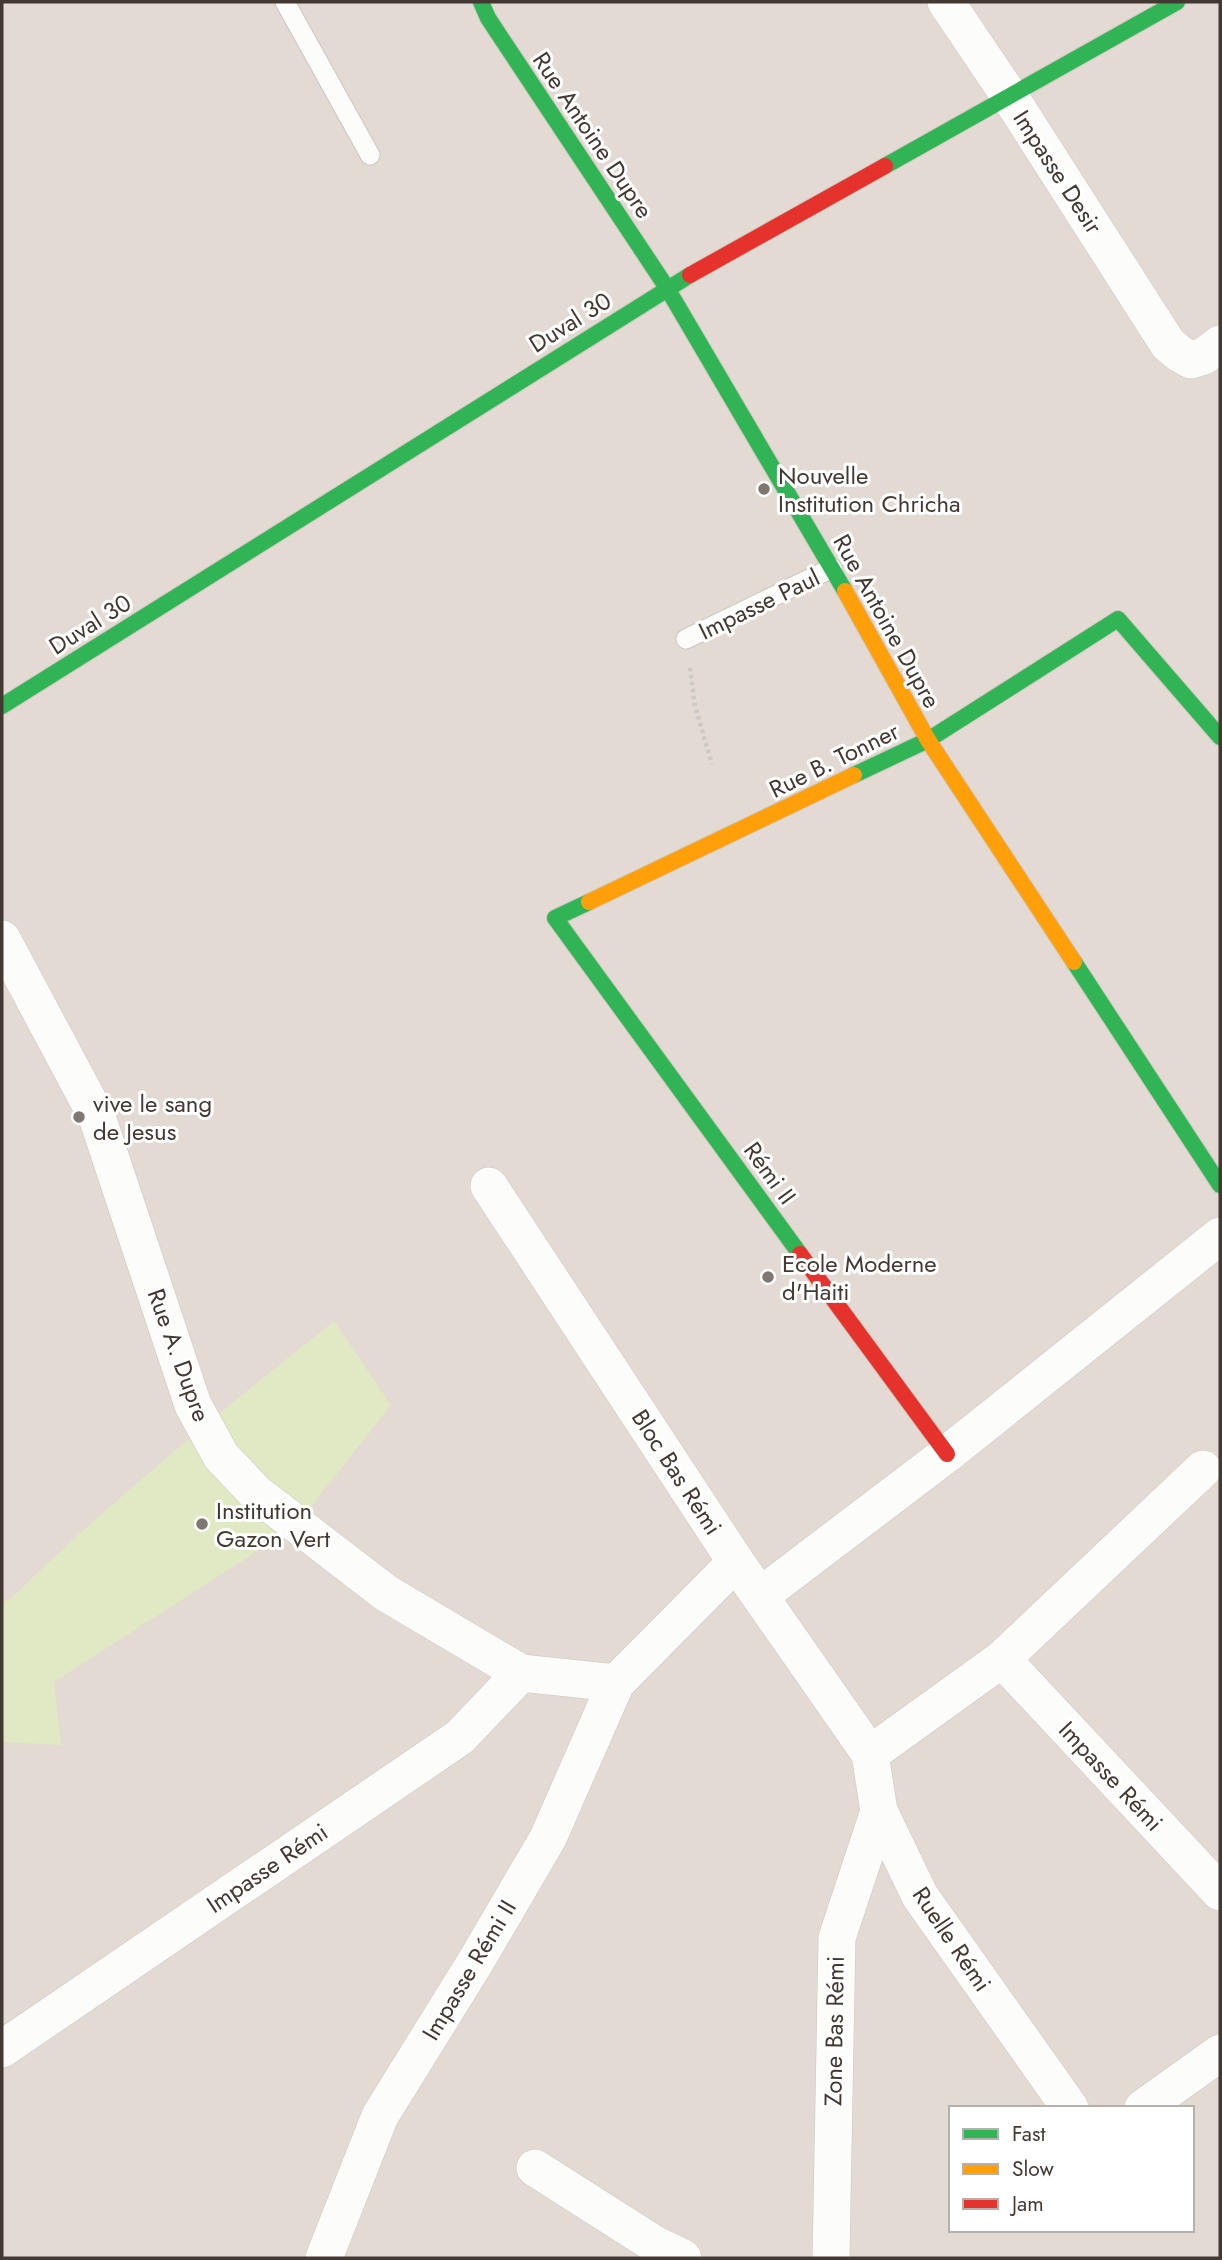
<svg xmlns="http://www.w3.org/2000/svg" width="1222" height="2260" viewBox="0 0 1222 2260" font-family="Jost,sans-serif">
<rect width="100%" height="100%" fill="#eeeae6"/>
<path fill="#e2dad3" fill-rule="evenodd" d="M2,2H1220V2258H2ZM951,2108H1192V2230H951Z"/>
<path fill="#e1e8c4" d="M334,1321L391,1405L295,1527L54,1682L61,1745L2,1742V1602L9,1600C112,1500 222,1410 334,1321Z"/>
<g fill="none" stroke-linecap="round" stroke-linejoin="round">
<g stroke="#cac6c2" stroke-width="21">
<path id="lane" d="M285,2L370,155
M686,639L832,568"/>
</g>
<g stroke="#cac6c2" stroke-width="38">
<path id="street" d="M946,2L1010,97L1168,344L1180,354L1191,360L1204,356L1220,344
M2,939L97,1117L193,1405L221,1456L256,1493L386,1593L521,1673L616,1683L736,1562
M489,1186L736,1562L870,1754L879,1811L920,1896L1070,2108
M760,1596L947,1454L1220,1236
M1002,1659L1220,1892
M870,1754L1002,1659L1203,1469
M2,2049L460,1737L521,1673
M1143,2108L1220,2053
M535,2168L656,2245L683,2258
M324,2258L380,2116L476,1961L548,1838L616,1683
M831,2258L837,1938L879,1811"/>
</g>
<g stroke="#cfc7be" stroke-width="18">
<path id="fast" d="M481,2L488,18L667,288L845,591
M885,166L1177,2
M2,706L690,275
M854,775L928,740L1118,619L1220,737
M589,902L555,918L800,1254
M1074,962L1220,1185"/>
</g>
<g stroke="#cfc7be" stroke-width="18">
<path id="slow" d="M845,591L928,740L1074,962
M589,902L854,775"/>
</g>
<g stroke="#cfc7be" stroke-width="18">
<path id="jam" d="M690,275L885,166
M800,1254L947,1454"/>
</g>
<path stroke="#ccc9c5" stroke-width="4.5" stroke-dasharray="3.5 3.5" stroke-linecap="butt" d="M690,668L695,706L712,764"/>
<use href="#lane" stroke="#fcfcfb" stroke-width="19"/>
<use href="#street" stroke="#fcfcfb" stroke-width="37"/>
<use href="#fast" stroke="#30b455" stroke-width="16"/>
<use href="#slow" stroke="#ff9f0a" stroke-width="16"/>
<use href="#jam" stroke="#e5322d" stroke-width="16"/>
</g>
<g fill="#7f7771" stroke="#fff" stroke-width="2.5">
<circle cx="764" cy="489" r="7"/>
<circle cx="79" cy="1117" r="7"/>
<circle cx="768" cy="1277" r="7"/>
<circle cx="202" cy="1524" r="7"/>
</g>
<g text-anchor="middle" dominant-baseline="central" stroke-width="6" stroke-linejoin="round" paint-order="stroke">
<g font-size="24" fill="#433932" stroke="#fff">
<text transform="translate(593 135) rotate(56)">Rue Antoine Dupre</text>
<text transform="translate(1058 172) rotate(57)">Impasse Desir</text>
<text transform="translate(570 322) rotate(-32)">Duval 30</text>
<text transform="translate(759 604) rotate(-26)">Impasse Paul</text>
<text transform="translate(887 621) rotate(61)">Rue Antoine Dupre</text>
<text transform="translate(90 624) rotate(-32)">Duval 30</text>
<text transform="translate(834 760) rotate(-26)">Rue B. Tonner</text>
<text transform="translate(770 1173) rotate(54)">Rémi II</text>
<text transform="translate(179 1355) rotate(70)">Rue A. Dupre</text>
<text transform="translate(677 1472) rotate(57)">Bloc Bas Rémi</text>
<text transform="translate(1111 1776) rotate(47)">Impasse Rémi</text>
<text transform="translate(267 1868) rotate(-34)">Impasse Rémi</text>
<text transform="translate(952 1939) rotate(56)">Ruelle Rémi</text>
<text transform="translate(469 1970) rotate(-59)">Impasse Rémi II</text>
<text transform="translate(834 2031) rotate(-89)">Zone Bas Rémi</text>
</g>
<g font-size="24" fill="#433932" stroke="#fff" text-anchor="start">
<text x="778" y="475">Nouvelle<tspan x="778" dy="28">Institution Chricha</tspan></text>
<text x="93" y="1103">vive le sang<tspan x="93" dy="28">de Jesus</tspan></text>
<text x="782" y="1263">Ecole Moderne<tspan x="782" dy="28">d'Haiti</tspan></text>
<text x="216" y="1510">Institution<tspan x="216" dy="28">Gazon Vert</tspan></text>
</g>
</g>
<rect width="1222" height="2260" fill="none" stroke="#433932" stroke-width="7"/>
<rect x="949" y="2106" width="245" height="126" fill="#ffffff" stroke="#b4b0ad" stroke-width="2"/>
<rect x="963" y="2129" width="35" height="10" fill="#30b455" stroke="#b4b0ad" stroke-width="2"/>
<text x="1012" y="2141" font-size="21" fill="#433932">Fast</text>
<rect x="963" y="2164" width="35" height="10" fill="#ff9f0a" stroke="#b4b0ad" stroke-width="2"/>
<text x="1012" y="2176" font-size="21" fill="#433932">Slow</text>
<rect x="963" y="2199" width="35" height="10" fill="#e5322d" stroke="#b4b0ad" stroke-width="2"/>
<text x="1012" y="2211" font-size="21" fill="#433932">Jam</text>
</svg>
